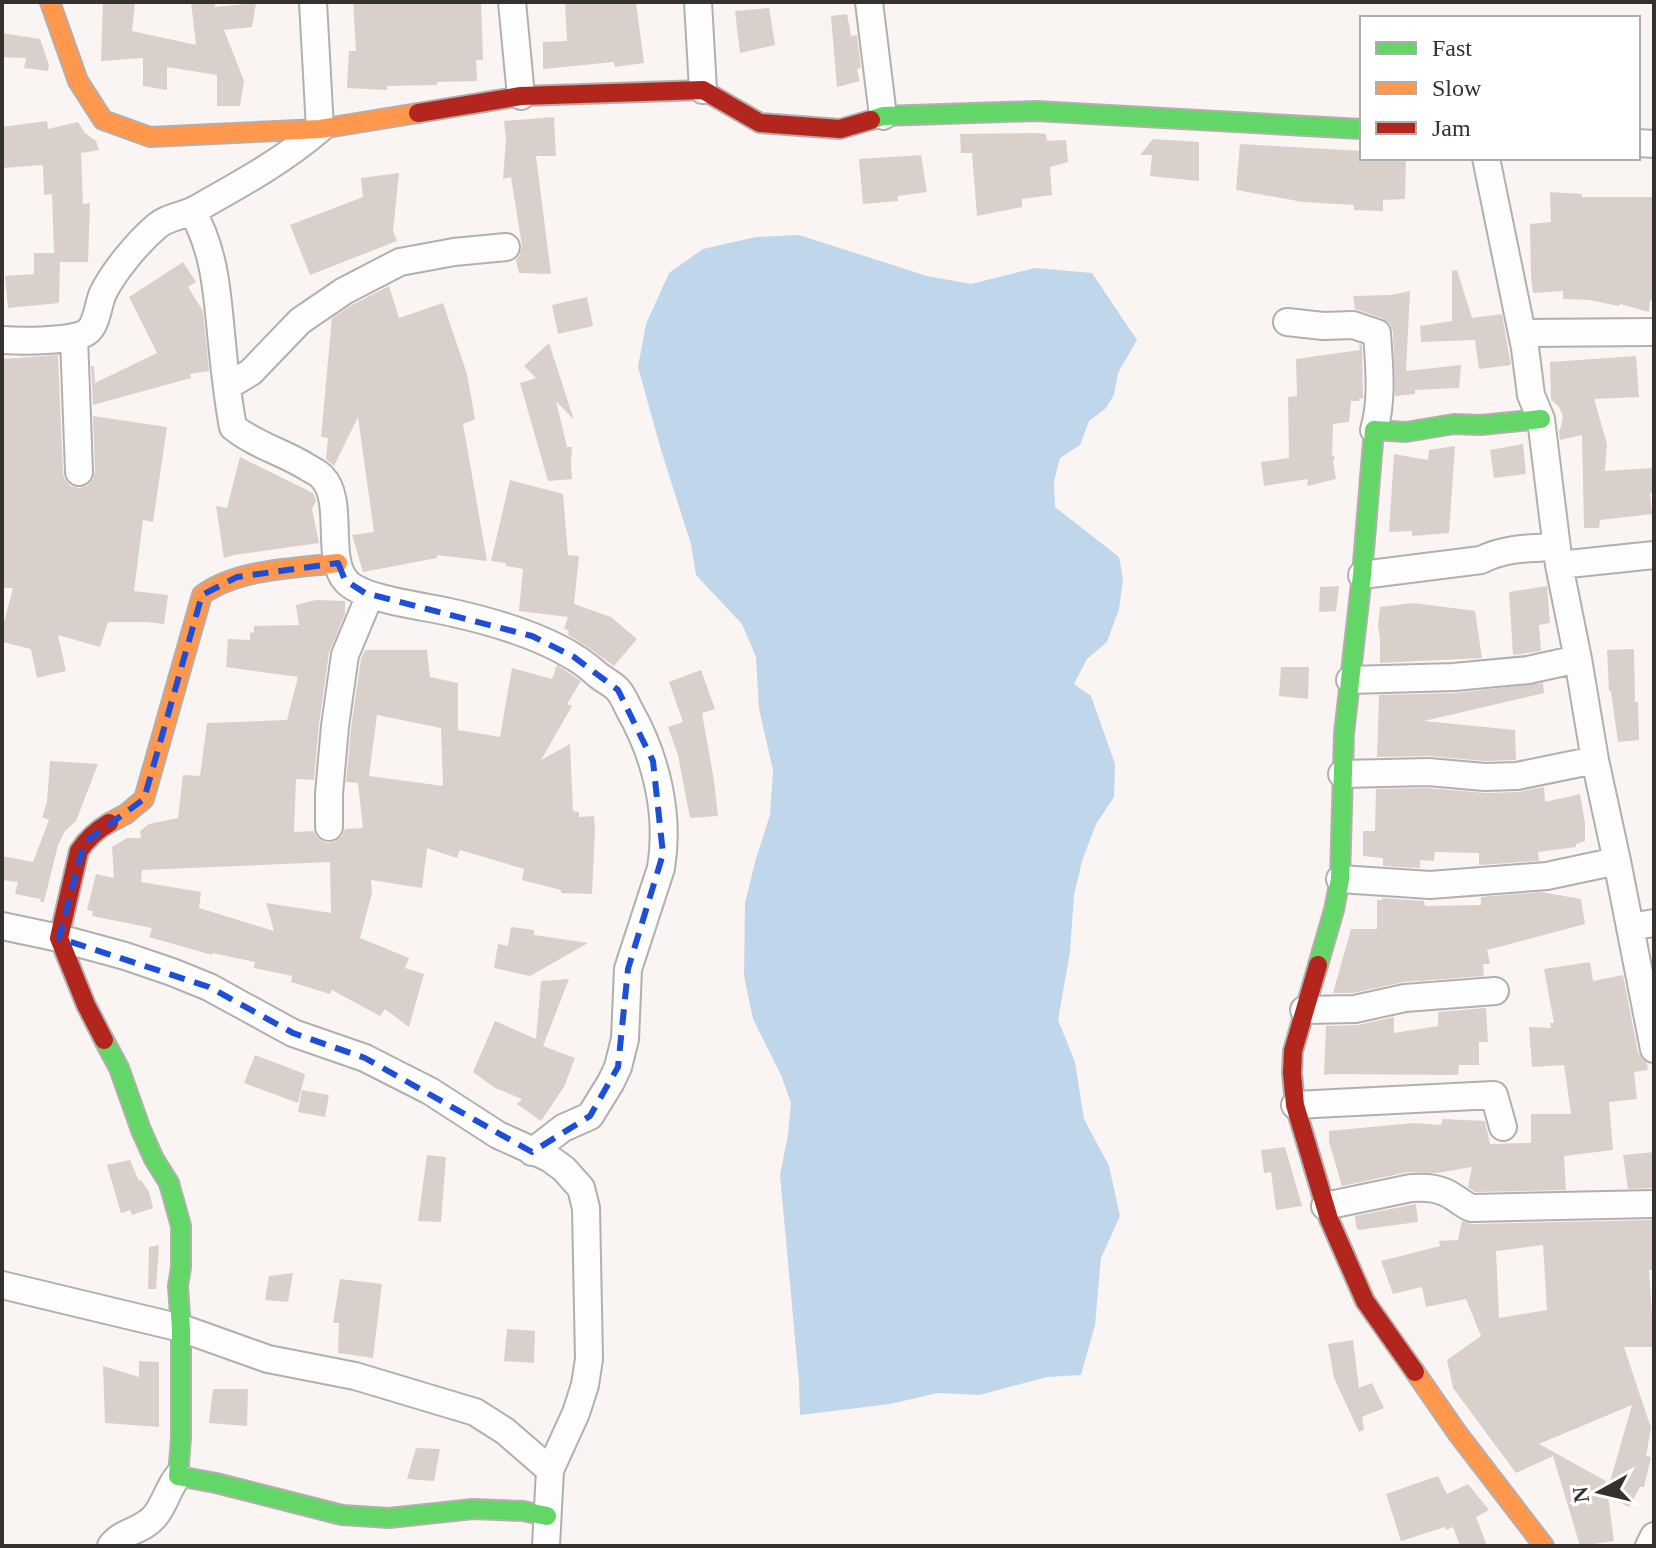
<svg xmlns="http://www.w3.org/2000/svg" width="1656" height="1548" viewBox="0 0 1656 1548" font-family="'Times New Roman',serif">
<rect width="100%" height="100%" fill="#faf4f2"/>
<path fill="#c0d6ea" d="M799,235L927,276L971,284L1035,268L1092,273L1137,340L1118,373L1114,395L1106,408L1089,421L1080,445L1060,458L1054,481L1055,507L1119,557L1123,579L1119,609L1107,642L1087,659L1074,684L1091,696L1102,727L1115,764L1114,797L1096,824L1082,861L1074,895L1070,952L1058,1020L1075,1062L1084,1119L1109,1166L1120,1216L1101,1258L1095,1325L1081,1375L1047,1377L979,1395L938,1393L890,1404L800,1415L799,1382L780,1175L788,1135L791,1103L781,1075L753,1019L744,976L745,903L755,862L770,815L773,770L759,709L756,657L742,624L696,575L691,544L661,450L638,367L646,324L669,273L703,249L756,237Z"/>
<path fill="#dad0cb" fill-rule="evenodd" d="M103,2H135L132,31L196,45L191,2H215V7L256,3L252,27L224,30L244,81L240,106H217V75L167,67V90L143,86V58L101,61Z
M353,2H481L483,60H476L477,81L437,82V85L387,86V90L347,88L349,51H356Z
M565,2H636L644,63L615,67L614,62L543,69V42L567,41Z
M769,8L775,45L740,53L735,11Z
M847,14L851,36L857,35L861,68L857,69L860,81L837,87L831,16Z
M2,33L40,39L49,65L48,71L24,68L26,58L2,57Z
M554,117L556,156H536L551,274L519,273L516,260L520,254L522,246L511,177L503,179L506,139L504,121Z
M47,121L48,129L78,122L85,133L96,141L99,150L81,153L83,204L90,203L88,262H60L59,303L8,308L5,276L34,274V253H54L52,194L44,195L43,165L2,168V127Z
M1036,133L1046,134L1047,141L1066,140L1068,162L1050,167L1052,195L1022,199V207L977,216L972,153H961L960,134Z
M1153,139L1199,142V181L1150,176L1152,155H1140Z
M1240,144L1362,151V158H1406L1405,199L1383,200V211L1354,210V205L1303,202L1236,190Z
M921,155L927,192L898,196V201L863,204L859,159Z
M399,173L393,231L397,241L310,275L290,225L363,197L361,178Z
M1550,192L1582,194V197H1654V300L1650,301L1649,312L1620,304L1619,306L1589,300L1563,299V291L1533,293L1531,277L1530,224L1551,222Z
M183,262L196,282L188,287L203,311L209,371L190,374L191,378L93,405L91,366H94L95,383L157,353L129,297Z
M1457,270L1472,318L1502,314L1511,365L1479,369L1475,340L1421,342L1420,326L1452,321V271Z
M389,286L399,318L443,303L467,374L475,419L463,424L487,561L437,555V558L363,572L352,535L374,532L358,417L334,466L326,459L328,438L321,437L332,318L352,305Z
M1410,291L1406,371L1461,365L1459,388L1415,390V394L1395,396L1393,332L1390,324L1382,318L1355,309L1353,296L1391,295Z
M587,297L593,326L558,334L552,305Z
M549,343L574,420L556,401L567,447H572L571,464L572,479L548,481L520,383L536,378L524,366Z
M1359,344L1362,345L1363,398L1359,399V401H1351L1349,422L1333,424L1332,454L1335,458L1333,462L1336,479L1307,486L1308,479L1264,486L1261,462L1289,458L1288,397L1297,396L1296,359L1360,350Z
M58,355L63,473L65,480L71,486L79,488L87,486L93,479L95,471L93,416L167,427L153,522L143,520L134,591L168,595L164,624L147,622H108L100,647L58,635L66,671L37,678L31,649L2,642V630L13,588H4L2,548V359Z
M1636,356L1639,397L1594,399L1607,444L1605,471L1654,468V493H1650L1652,514L1600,520L1599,528H1584L1582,435L1560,440L1559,431L1561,427L1563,416L1559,407L1551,400L1550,362Z
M1523,444L1526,474L1494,478L1490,450Z
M1455,446L1449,533L1412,536V531L1389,532L1394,454L1428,460L1429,450Z
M240,457L313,493L316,501L312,509L319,543L234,555L224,558L216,506L227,508Z
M510,480L563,494L568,555L579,556L574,604L611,617L637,639L614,666L589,648L568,635L569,631L564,629L568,617L519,611L523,569L506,566V563L491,561Z
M1339,586L1336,611L1319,612L1320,587Z
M1547,586L1550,623L1539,625L1541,651L1513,655L1509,592Z
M316,600L345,601V614L329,653L319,724L314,780L296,779L294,832L314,831L316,836L322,841L328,843L336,841L342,836L345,829L363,828L358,783L346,782L351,728L361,659L365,650H427L430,677L458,683V730L500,737L512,668L552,679L557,665L581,681L567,704L572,706L541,760L570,744L573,811L579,812V817L594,816L595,830L592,894L561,893V890L522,880L524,869L460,850L457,858L427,848L422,888L371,880L372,893L360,938L409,958L405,968L424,974L409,1027L385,1009L380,1016L332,990L330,994L291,982L292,976L254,968L255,962L213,953L212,955L149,937L152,928L92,916L93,911L87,910L96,874L114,878L112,847L127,838H141L140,831L149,824L178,818L183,775L200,776L207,723L287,720L298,677L226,667L228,639L250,640V633L254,632V626L299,625L296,605ZM377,715L441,728L443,786L369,776ZM330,862L331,913L266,903L274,931L199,908L201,892L141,882L142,870Z
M1414,603L1475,611L1482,658L1380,663V639L1378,626L1380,607Z
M1634,649L1635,702H1638L1639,740L1618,742L1611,691H1609L1607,650Z
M1281,667H1309L1308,699L1279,696Z
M701,670L715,709L702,713L714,781L718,816L690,818L678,755L668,727L683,722L669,682Z
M1543,683L1544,693L1424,721L1515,730L1516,760L1485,761L1428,756L1377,757L1379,695L1455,693Z
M50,761L98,764L76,821L65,831L58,845L44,902H40L41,899L15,894L18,882L2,880V856L33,862L49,820L42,817L47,802Z
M1544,787L1545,802L1580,794L1585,823V841L1576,844V847L1538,852L1539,861L1479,865V853L1435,852L1434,861L1420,860V868L1383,866V858L1363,856V831H1375L1376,789L1427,788L1486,793L1518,792Z
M1541,892L1581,899L1585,924L1487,950L1490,964H1483L1484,976L1404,982L1353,993H1333L1351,929H1377V900H1382V898L1424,901L1425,906L1481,905V897Z
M511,927L534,930V935L588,943L530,976L494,968L498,944L508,946Z
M1590,962L1593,981L1623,975L1638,1052L1642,1059L1647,1063L1648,1070L1634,1072L1637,1099L1609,1102L1613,1150L1564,1156L1566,1190L1475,1192L1468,1187L1472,1167L1437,1173L1408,1172L1342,1186L1329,1142V1131L1413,1123L1441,1125L1443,1119L1485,1121L1490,1144L1531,1143V1114H1571L1564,1065L1532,1067L1529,1027L1551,1028L1550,1023H1554L1544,969Z
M569,979L543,1046L575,1058L564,1087L541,1121L517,1104L522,1099L495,1088L473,1072L495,1021L536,1039L541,981Z
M1486,1008L1488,1042H1479V1065H1459L1458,1075L1334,1074L1324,1075L1326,1026L1358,1025L1394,1017V1033L1438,1026V1012Z
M255,1055L305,1074L298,1103L244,1083Z
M302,1090L329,1095L325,1117L298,1112Z
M1285,1147L1302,1206L1276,1210L1271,1172L1264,1173L1261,1150Z
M1654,1152V1188L1628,1189L1623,1155Z
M427,1155L446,1157L441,1222L418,1221Z
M130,1160L139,1181L141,1180L149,1192L153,1208L132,1215L130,1210L121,1213L107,1165Z
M1416,1204L1418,1222L1358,1230L1356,1226L1355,1216Z
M1653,1220L1652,1270H1649L1654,1347H1624L1651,1428L1646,1456L1651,1457L1644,1487H1640L1629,1507L1608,1496L1614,1541L1580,1546L1553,1456L1516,1473L1453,1388L1447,1360L1481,1336L1466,1299L1426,1307L1422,1287L1393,1294L1381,1261L1440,1246L1439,1241L1458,1240L1462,1221L1472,1224ZM1543,1245L1547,1310L1499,1318L1496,1251ZM1632,1405L1607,1492L1606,1481L1539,1444Z
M159,1245L156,1289H148L149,1247Z
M293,1273L288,1302L265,1300L269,1276Z
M340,1279L382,1284L373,1358L338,1353L339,1323H333Z
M507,1329L535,1331L534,1363L504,1361Z
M1353,1340L1359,1388L1372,1383L1384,1408L1362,1417L1364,1430L1359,1432L1334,1378L1328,1344Z
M139,1361L159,1362V1427L105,1423L103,1366L139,1377Z
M213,1389H248L247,1426L209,1423Z
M416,1448L440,1449L434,1481L407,1479Z
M1438,1476L1447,1494L1468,1484L1489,1510L1476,1517L1487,1546H1460L1453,1527L1446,1530L1445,1527L1401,1541L1386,1494Z"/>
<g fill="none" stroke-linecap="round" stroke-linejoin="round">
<g stroke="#b3afad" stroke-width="30">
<path id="street" d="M512,2L521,96
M698,2L703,90
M869,2L883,116
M1638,143L1654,144
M1486,158L1525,348L1531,395L1541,419L1559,565L1578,659L1595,760L1617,861L1654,1049
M192,211C214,249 217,290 221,333C224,364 227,396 233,427C255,445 283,452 307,467C312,470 319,473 322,477C345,500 325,558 346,581C363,600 424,606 449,612C490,621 539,635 574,657C583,662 591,669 598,675C604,680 613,684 618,690C623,695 626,704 630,711C656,757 670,814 661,868L628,969L625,1039L618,1067L611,1082L590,1116L563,1128L532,1152
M1287,322L1323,326L1353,325L1377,333C1379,365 1383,399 1374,430
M1522,333L1654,332
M74,337L79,472
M2,340C20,341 73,342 87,332C97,325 98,304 103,293C114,271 138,242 157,226C167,217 184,216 196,209C239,185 283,161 320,129L313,2
M228,386L251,372L300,321L344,291L400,262L454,252L506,247
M1559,565L1654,555
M1362,575L1481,560C1504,548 1530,548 1557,547
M1350,680L1454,677L1528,670L1578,659
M1342,774L1428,772L1485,777L1517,776L1595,760
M329,827V794L335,726L345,655L370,595
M1340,879L1430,885L1547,876L1617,861
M2,926L59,938L125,956L172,972L209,987L293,1033L365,1058L430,1091L498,1135L549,1158L564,1169L581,1188L586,1208L589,1359L585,1385L576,1413L550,1470L546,1546
M1630,927L1654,923
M1304,1010L1355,1009L1405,998L1495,991
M1295,1105L1494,1095L1503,1127
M1325,1206L1411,1188C1428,1187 1441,1188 1455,1198C1462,1202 1465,1206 1472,1208L1654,1204
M2,1285L181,1328L268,1359L355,1376L475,1412L505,1431L550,1470
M111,1546C123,1530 142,1532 155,1516C165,1504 168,1488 178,1476
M1649,1546L1654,1536"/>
</g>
<g stroke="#b3afad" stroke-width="22">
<path id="fast" d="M871,120L883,116L1036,111L1362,129
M1318,965L1334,910L1340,879L1344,734L1362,575L1374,430L1406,432L1454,424L1481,425L1541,419
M104,1040L119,1068L141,1130L154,1159L169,1183L181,1226V1267L178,1286L181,1329V1438L178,1476L216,1483L342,1515L389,1518L473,1509L523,1511L547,1516"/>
</g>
<g stroke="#b3afad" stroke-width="22">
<path id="slow" d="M50,2L78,81L103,120L150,137L320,129L418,113
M109,823L126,814L144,799L202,595C236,569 296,568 338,563
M1415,1372L1458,1434L1544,1546"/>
</g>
<g stroke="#b3afad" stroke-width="22">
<path id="jam" d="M418,113L521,96L703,90L760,123L840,129L871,120
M1318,965L1293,1051L1292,1073L1295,1105L1329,1219L1365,1301L1415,1372
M104,1040L86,1005L59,938L79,851C87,839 97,830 109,823"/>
</g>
<use href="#street" stroke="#fefdfd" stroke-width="26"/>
<use href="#fast" stroke="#63d668" stroke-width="18"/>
<use href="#slow" stroke="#ff974d" stroke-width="18"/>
<use href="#jam" stroke="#b3261e" stroke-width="18"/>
</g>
<path fill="none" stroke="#1d4ed8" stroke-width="6" stroke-dasharray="16 10" stroke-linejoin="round" d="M338,563L345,580L365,593L532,636L574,657L618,690L653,761L663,854L628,969L618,1067L590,1116L532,1152L365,1058L293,1033L209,987L59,938L84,843L144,799L202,595L237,577Z"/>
<rect width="1656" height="1548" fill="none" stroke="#35312f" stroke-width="8"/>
<rect x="1360" y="16" width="280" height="144" fill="#ffffff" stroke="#aeadac" stroke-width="2"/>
<rect x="1376" y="42" width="40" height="12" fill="#63d668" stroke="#aeadac" stroke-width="2"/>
<text x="1432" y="56" font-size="24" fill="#35312f">Fast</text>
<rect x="1376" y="82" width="40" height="12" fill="#ff974d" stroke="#aeadac" stroke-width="2"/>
<text x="1432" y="96" font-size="24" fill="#35312f">Slow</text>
<rect x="1376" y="122" width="40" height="12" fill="#b3261e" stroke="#aeadac" stroke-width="2"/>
<text x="1432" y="136" font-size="24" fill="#35312f">Jam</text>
<g transform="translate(1600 1492) rotate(262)" stroke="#ffffff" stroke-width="6" paint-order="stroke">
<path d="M0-6L14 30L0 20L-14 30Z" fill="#35312f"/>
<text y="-12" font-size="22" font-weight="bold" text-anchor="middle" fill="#35312f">N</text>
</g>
</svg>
